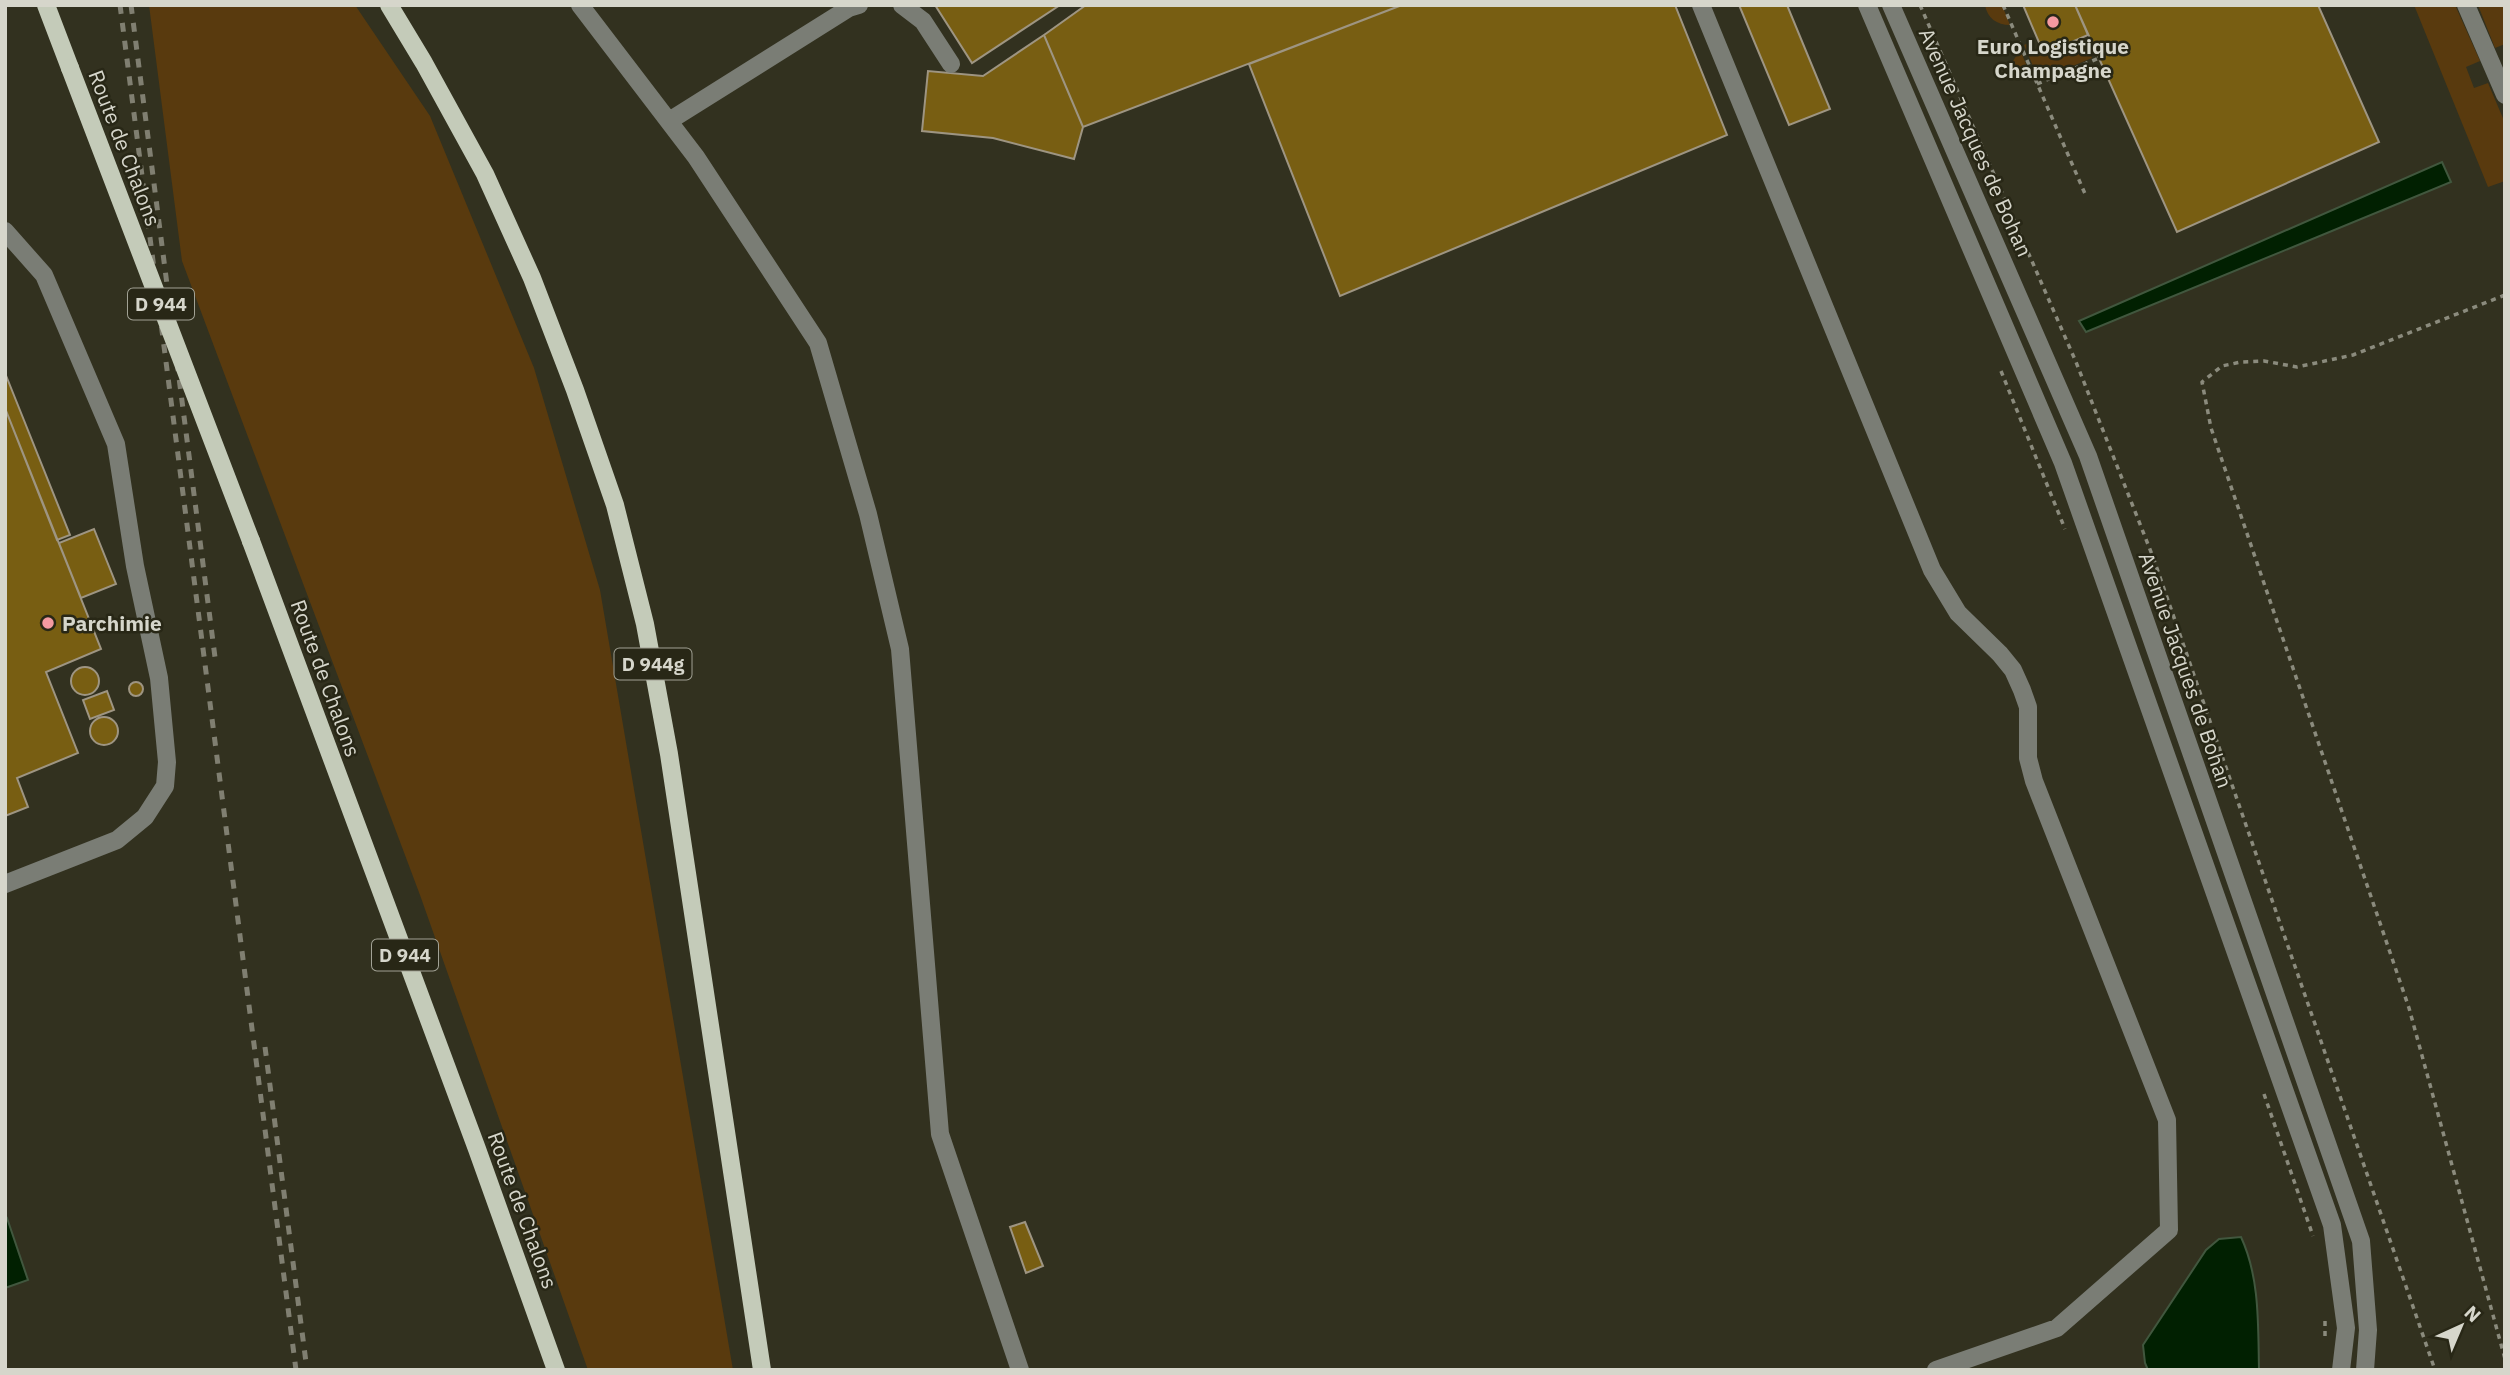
<svg xmlns="http://www.w3.org/2000/svg" width="2510" height="1375" viewBox="0 0 2510 1375" font-family="'IBM Plex Sans',sans-serif">
<rect width="100%" height="100%" fill="#32311f"/>
<path fill="#593a0e" d="M149,5H355L430,116L534,368L600,590L733,1370H588L420,895L182,261Z
M1985,5H2002L2010,25C1997,25 1987,18 1985,5Z
M2414,5H2455L2480,61L2466,67L2474,88L2488,83L2505,123V181L2488,187Z
M2478,5H2505V44L2495,48Z
M2083,37L2092,58L2039,80L2024,45L2028,43L2034,56Z
M2020,50L2033,80L2021,79L2011,70V64Z"/>
<path fill="#012001" stroke="#41573e" stroke-width="2" d="M2442,162L2451,182L2086,332L2079,321Z
M7,1218L28,1280L5,1288V1219Z
M2241,1237C2260,1278 2258,1325 2259,1370H2148L2145,1363L2143,1345L2206,1250L2219,1239Z"/>
<path fill="#785e12" stroke="#9e9582" stroke-width="2" d="M935,5H1060L972,63Z
M1086,5H1402L1083,127L1044,35Z
M1402,5H1675L1727,135L1340,296L1249,64Z
M1739,5H1787L1830,109L1789,125Z
M2023,5H2075L2088,35L2044,54Z
M2075,5H2318L2379,142L2177,232Z
M1044,35L1083,127L1074,159L993,138L922,131L928,71L983,76Z
M5,373L70,535L57,540L5,408Z
M5,408L101,649L46,672L78,753L17,778L28,807L5,816Z
M94,529L116,584L81,598L59,543Z
M71 681a14 14 0 1 1 28 0a14 14 0 1 1-28 0Z
M129 689a7 7 0 1 1 14 0a7 7 0 1 1-14 0Z
M107,691L114,710L90,719L83,700Z
M90 731a14 14 0 1 1 28 0a14 14 0 1 1-28 0Z
M1025,1222L1043,1266L1026,1273L1010,1227Z"/>
<g fill="none" stroke-linecap="round" stroke-linejoin="round">
<path stroke="#8b8b7d" stroke-width="3.5" stroke-dasharray="5 5" stroke-linecap="butt" d="M1920,5L2076,362L2153,557L2435,1370
M2003,5L2086,196
M2037,84L2099,58
M2505,295L2353,355L2297,367L2264,361L2241,362L2222,366L2202,382L2211,428L2409,1008L2505,1359
M2001,371L2065,529
M2264,1094L2313,1236
M2325,1336V1320"/>
<path stroke="#7a7d75" stroke-width="18" d="M580,5L696,157L818,343L868,514L900,649L940,1134L1020,1370
M902,5L923,21L951,64
M1701,5L1932,570L1958,613L2000,654L2013,670L2022,690L2028,707V758L2034,781L2167,1120L2169,1230L2057,1328L1936,1370
M1867,5L2063,463L2332,1225L2346,1328L2341,1370
M1891,5L2088,456L2361,1241L2368,1330L2365,1370
M2466,5L2505,95
M669,121L849,8L859,5
M5,231L44,275L116,444L135,566L159,678L167,762L165,786L145,817L117,840L5,884"/>
<path stroke="#c4cbb9" stroke-width="18" d="M46,5L70,68
M389,5L424,63L485,174L532,278L575,390L615,505L645,624L669,754L762,1370
M251,541L477,1149L556,1370"/>
<path stroke="#807f71" stroke-width="5" stroke-dasharray="9 9" stroke-linecap="butt" d="M120,5L296,1370
M131,5L216,665
M265,1047L307,1370"/>
<path stroke="#c4cbb9" stroke-width="18" d="M70,68L251,541"/>
</g>
<g fill="#f49aa1" stroke="#282716" stroke-width="2.5">
<circle cx="2053" cy="22" r="7"/>
<circle cx="48" cy="623" r="7"/>
</g>
<g text-anchor="middle" dominant-baseline="central" stroke-width="5" stroke-linejoin="round" paint-order="stroke">
<g fill="#282716" stroke="#a2a295" stroke-width="2">
<rect x="128" y="288.5" width="66" height="31" rx="5"/>
<rect x="614.5" y="648.5" width="77" height="31" rx="5"/>
<rect x="372" y="939.5" width="66" height="31" rx="5"/>
</g>
<g font-size="19" font-weight="bold" fill="#d6d6cb">
<text x="161" y="304">D 944</text>
<text x="653" y="664">D 944g</text>
<text x="405" y="955">D 944</text>
</g>
<g font-size="21" font-weight="bold" fill="#d6d6cb" stroke="#282716">
<text x="2053" y="46">Euro Logistique<tspan x="2053" dy="24">Champagne</tspan></text>
<text x="62" y="623" text-anchor="start">Parchimie</text>
</g>
<g font-size="21" fill="#d6d6cb" stroke="#282716">
<text transform="translate(1976 142) rotate(66)">Avenue Jacques de Bohan</text>
<text transform="translate(125 148) rotate(69)">Route de Chalons</text>
<text transform="translate(2186 670) rotate(71)">Avenue Jacques de Bohan</text>
<text transform="translate(326 678) rotate(70)">Route de Chalons</text>
<text transform="translate(523 1210) rotate(70)">Route de Chalons</text>
</g>
</g>
<rect width="2510" height="1375" fill="none" stroke="#d6d6cb" stroke-width="14"/>
<g transform="translate(2461 1326) rotate(44)" stroke="#282716" stroke-width="5" paint-order="stroke">
<path d="M0-5L12 26L0 18L-12 26Z" fill="#d6d6cb"/>
<text y="-10" font-size="19" font-weight="bold" text-anchor="middle" fill="#d6d6cb">N</text>
</g>
</svg>
